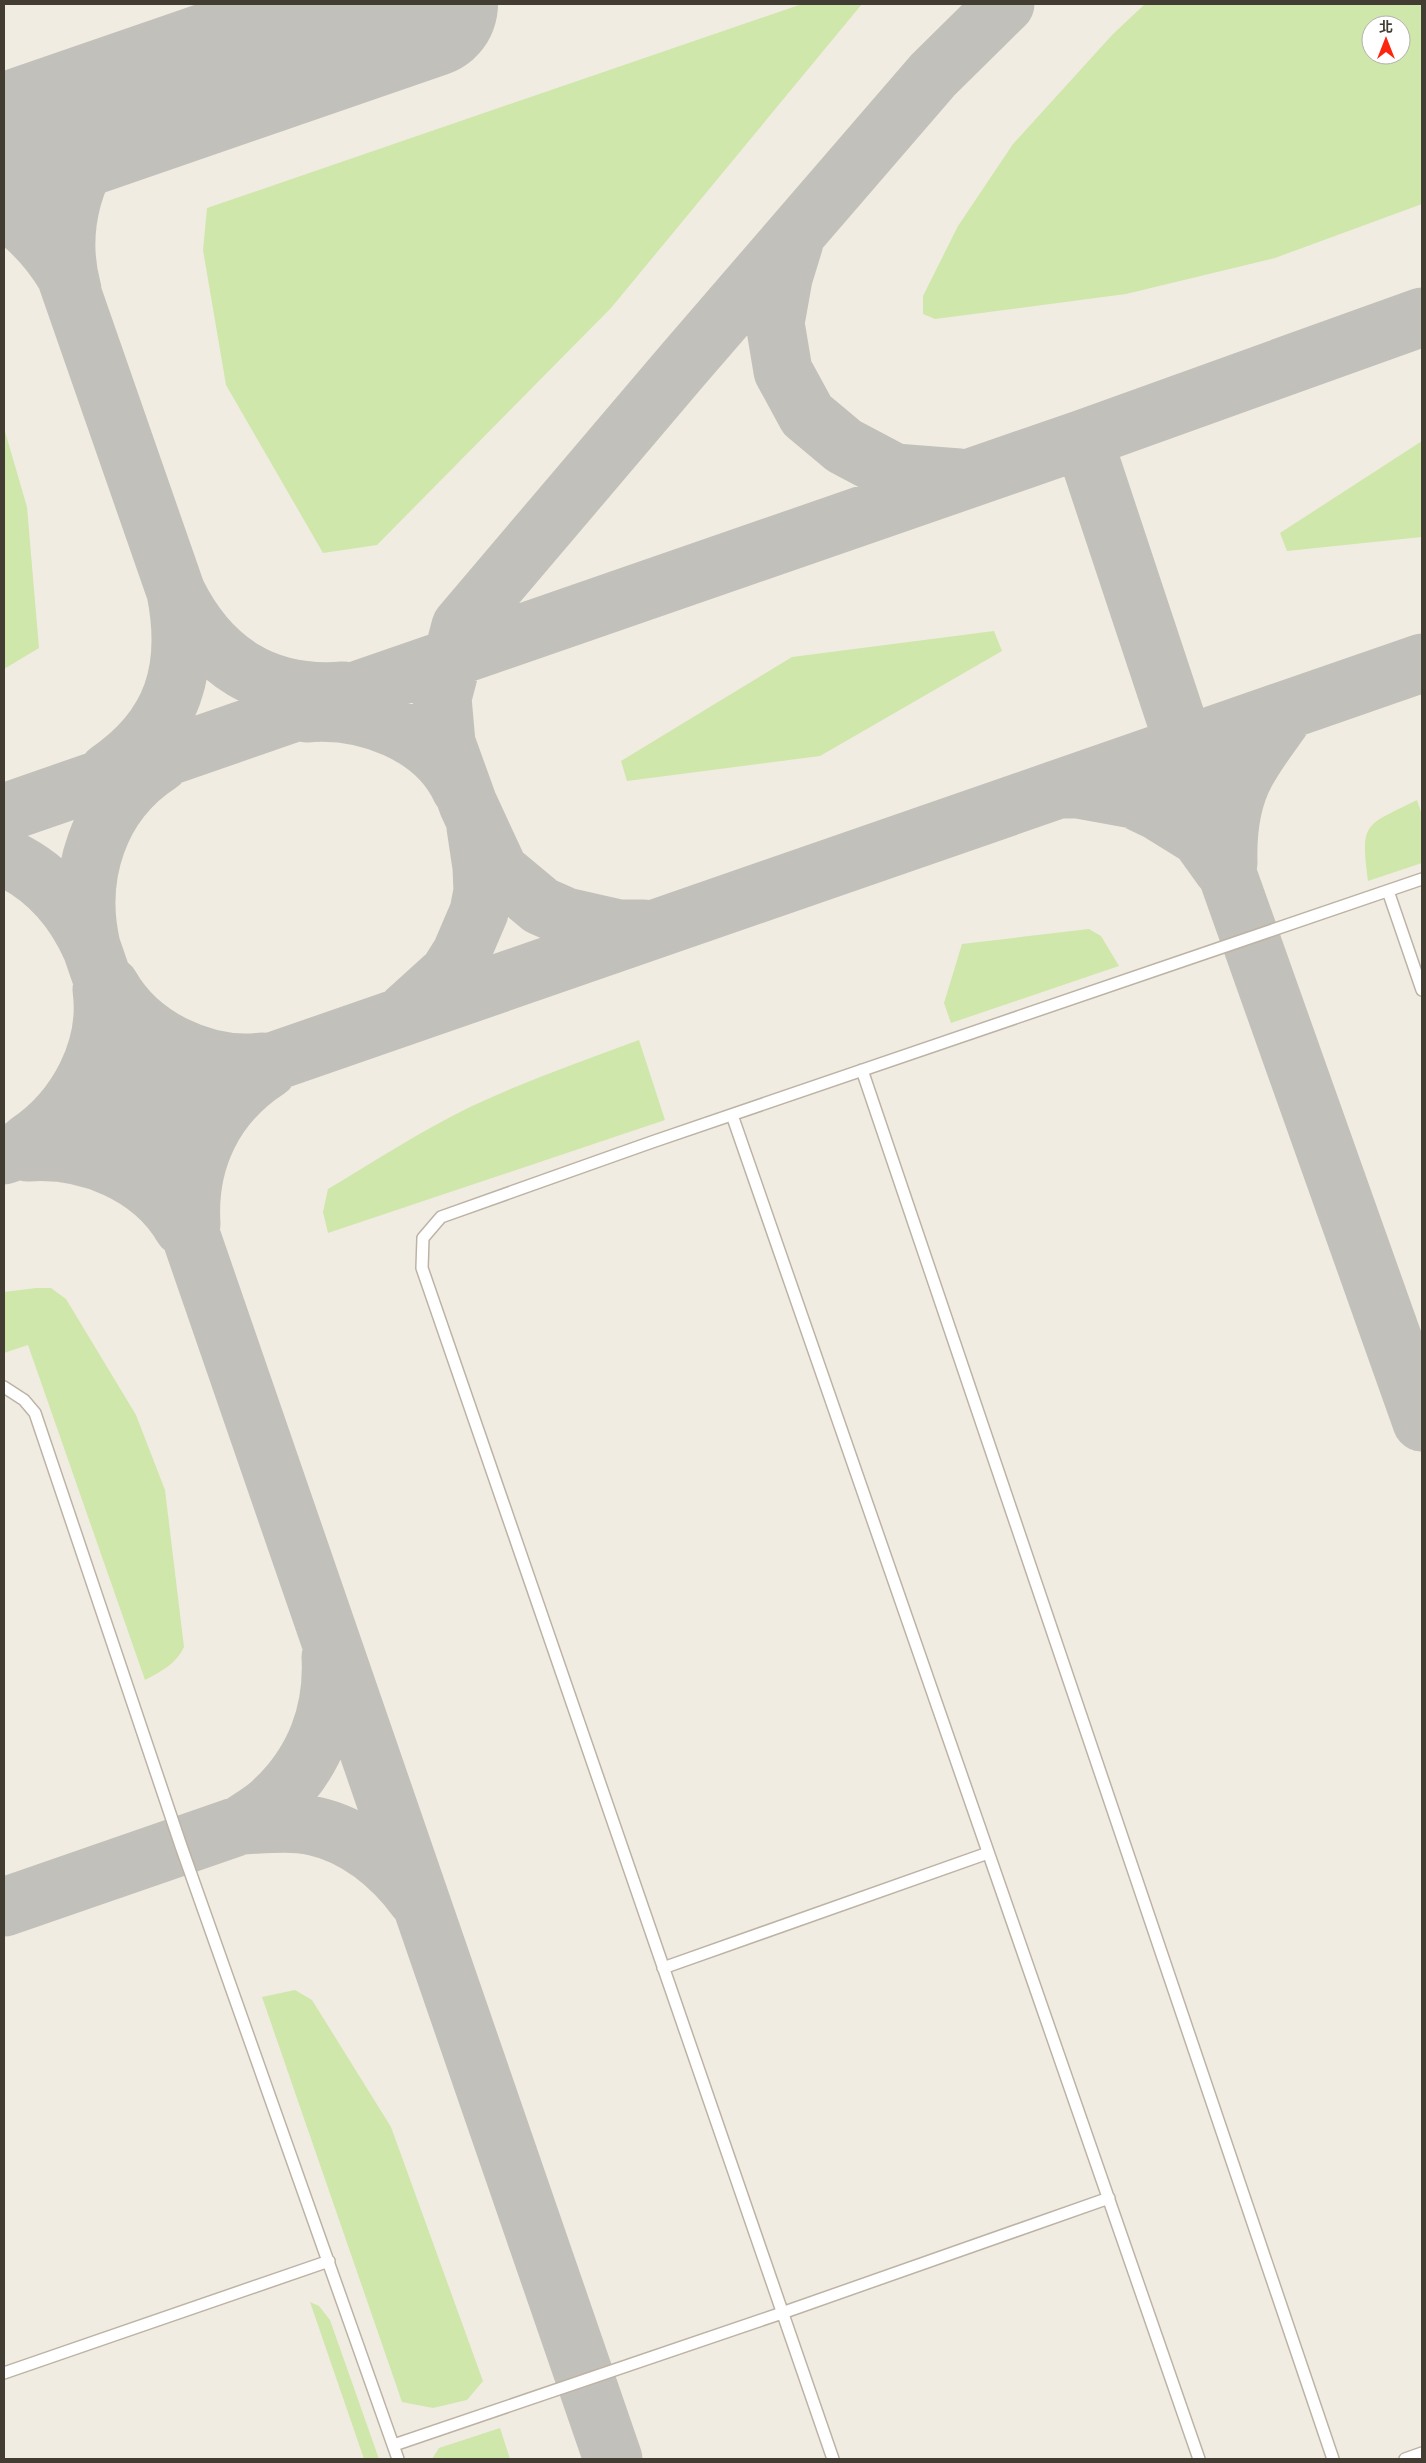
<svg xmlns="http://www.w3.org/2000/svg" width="1426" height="2463" viewBox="0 0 1426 2463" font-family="'Open Sans','Noto Sans TC',sans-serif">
<rect width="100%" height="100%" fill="#f1ece2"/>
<path fill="#cfe7aa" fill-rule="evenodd" d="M802,4H862L611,308L377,545L323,553L226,385L203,250L207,208Z
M1145,4H1422V204L1275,258L1126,294L935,319L923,314V296L958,226L1013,144L1113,34ZM1371,25H1401V55H1371Z
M4,428L27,507L39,648L4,669Z
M1422,441V537L1287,551L1280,533Z
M994,631L1002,651L820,756L627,781L621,761L792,657Z
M1417,800L1422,815V863L1368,881C1360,821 1365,826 1417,800Z
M1089,929L1101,936L1119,966L951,1023L944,1003L962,944Z
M639,1040L665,1120L328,1233L323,1212L328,1189C375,1161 421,1131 470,1107C525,1081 583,1061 639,1040Z
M36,1288H51L66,1299L136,1415L165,1490L184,1647C176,1664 162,1671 145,1680L28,1345L4,1353V1292Z
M295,1990L312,2000L391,2127L483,2381L467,2400L433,2408L402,2402L262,1997Z
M310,2302L319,2306L330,2320L379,2459H364Z
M500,2428L510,2459H432L439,2448Z"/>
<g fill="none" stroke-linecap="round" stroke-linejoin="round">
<path stroke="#c2c0ba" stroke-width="59" d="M4,173L119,116
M4,210C30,227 50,249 66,276L176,592C210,661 265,697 343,691
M794,242L783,278L775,323L783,371L807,415L844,446L895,473L959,478
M72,290C56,231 72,160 122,121C136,110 152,102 168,93C202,73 239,42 254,4
M1083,439L1228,876L1422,1422
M306,713C364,708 435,733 461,789
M108,772C174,727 191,668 176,592
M1064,789H1078L1133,799L1158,811L1200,837L1223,869
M4,813L1083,439L1422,317
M4,857C45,875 74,908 92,949L613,2459
M1228,863C1227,830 1232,793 1250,765C1261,746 1275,729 1287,711
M644,929H619L566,917L541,906L499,871L468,804L446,743L442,698L461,626L681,367L933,75L1005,4
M91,946C75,876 98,803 160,763
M110,986C139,1037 204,1069 262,1062
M406,1012L449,973L461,954L479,912L483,891L482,867L476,827
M28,1143C77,1110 110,1049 102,989
M28,1152C87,1148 152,1174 183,1227
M4,1155L1422,663
M191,1224C187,1160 214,1104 268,1069
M241,1825C252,1817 266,1810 275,1800C315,1762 334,1712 331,1657
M4,1907L241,1825C265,1824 290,1821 314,1826C356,1835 392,1865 417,1899"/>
<path stroke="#c2c0ba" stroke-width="148" d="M4,149L424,4"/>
<g stroke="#bdb3a5" stroke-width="14">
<path id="service" d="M1388,891L1422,990
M862,1070L1333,2459
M732,1115L1199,2459
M4,1387L24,1400L35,1413L181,1846L398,2459
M663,1968L988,1853
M4,2373L329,2261
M394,2445L782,2313L1109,2198
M833,2459L422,1268L423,1238L441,1217L652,1142L1422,879
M1405,2459L1422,2453"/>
</g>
<use href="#service" stroke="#fff" stroke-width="11"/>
</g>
<rect width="1426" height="2463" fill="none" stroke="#433c33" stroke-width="10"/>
<g transform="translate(1386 40)"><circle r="24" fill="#ffffff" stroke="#b4b1ad"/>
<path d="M0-4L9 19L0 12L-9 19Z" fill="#fc250f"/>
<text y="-8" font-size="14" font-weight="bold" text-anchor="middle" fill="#433c33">北</text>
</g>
</svg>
